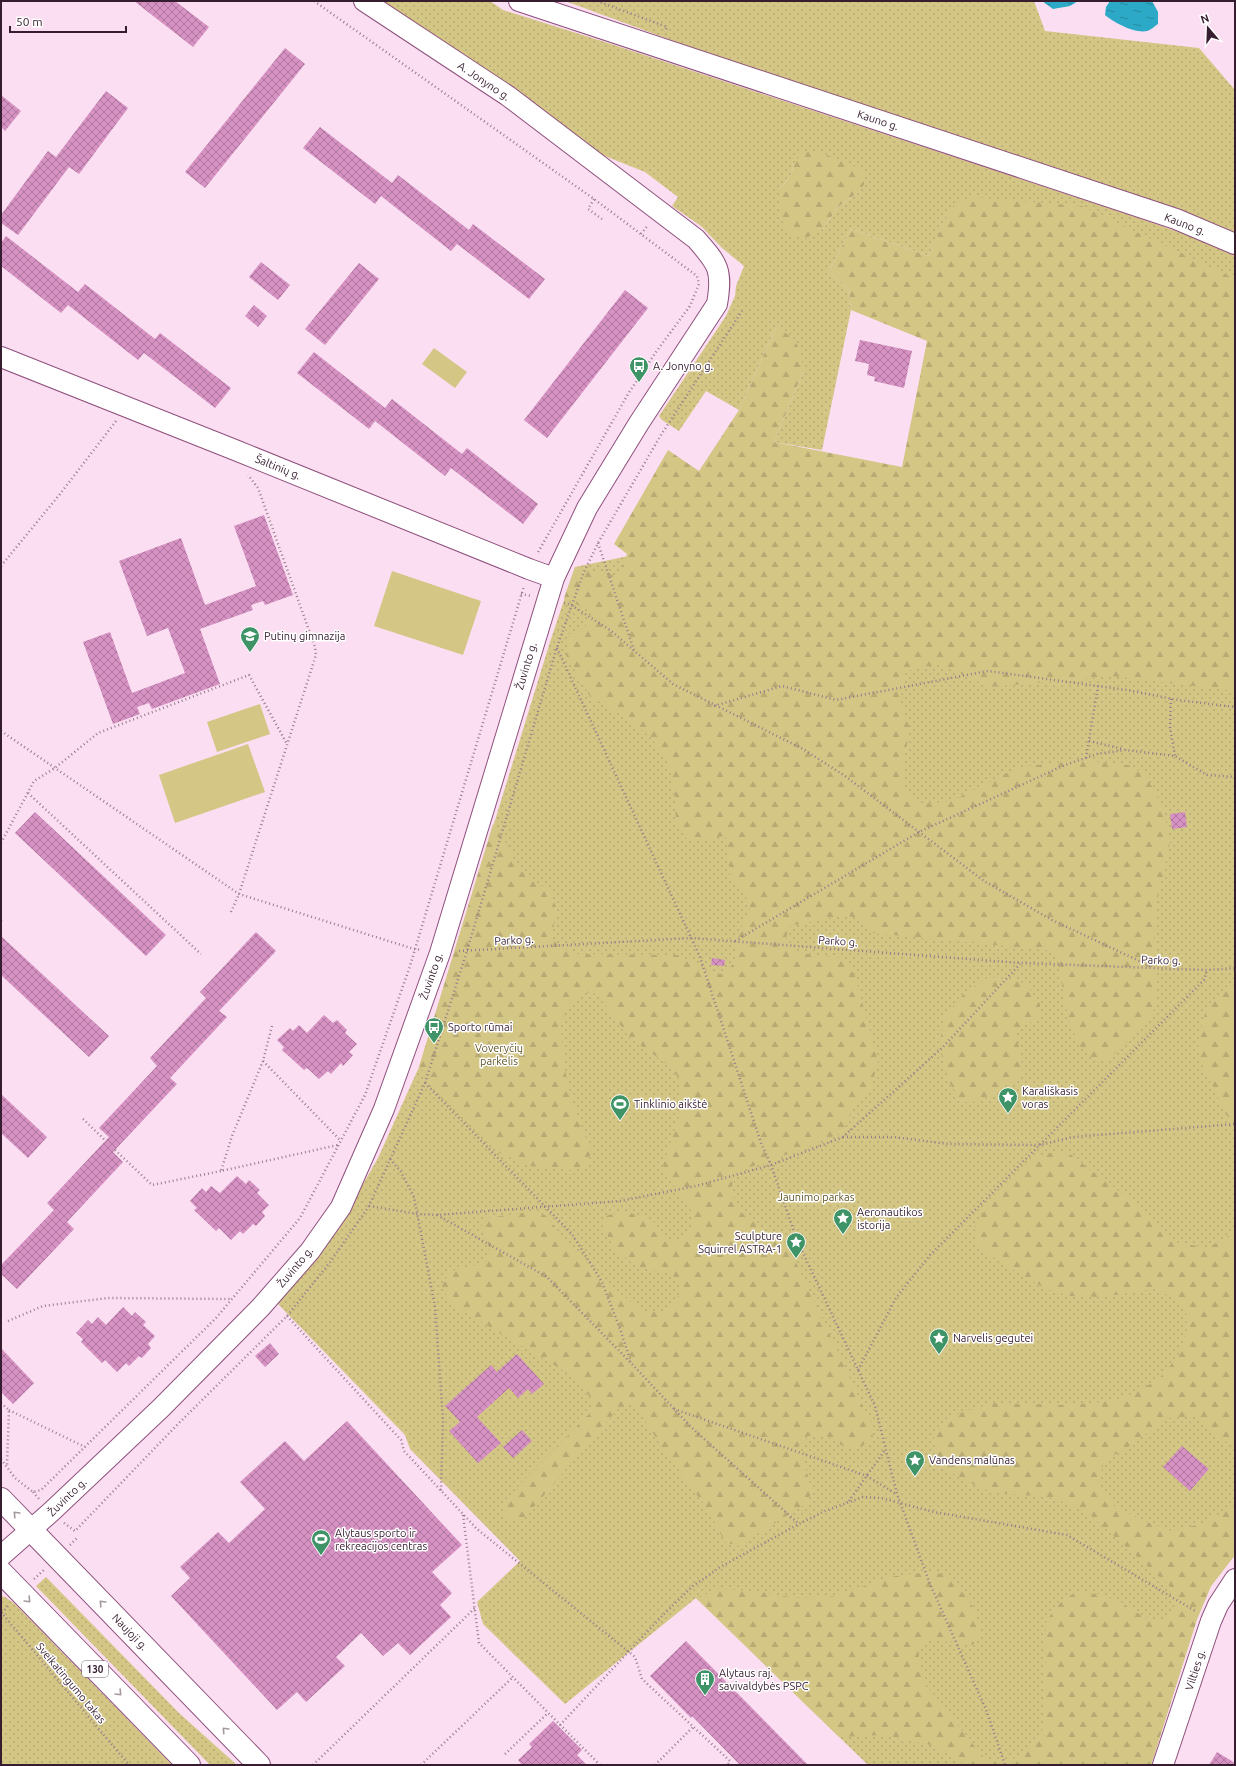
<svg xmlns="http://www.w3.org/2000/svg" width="1236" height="1766" viewBox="0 0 1236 1766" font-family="Ubuntu,sans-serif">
<defs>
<pattern id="grass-dots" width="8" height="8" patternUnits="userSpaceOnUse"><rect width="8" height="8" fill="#d4c685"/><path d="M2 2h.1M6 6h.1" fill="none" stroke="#b7aa73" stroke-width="1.8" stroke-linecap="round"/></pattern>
<pattern id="forest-firs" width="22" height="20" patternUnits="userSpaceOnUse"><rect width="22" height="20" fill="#d4c685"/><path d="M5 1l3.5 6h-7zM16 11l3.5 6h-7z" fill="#b7aa73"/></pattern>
<pattern id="water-ripples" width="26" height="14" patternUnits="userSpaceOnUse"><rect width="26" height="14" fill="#2ca9c6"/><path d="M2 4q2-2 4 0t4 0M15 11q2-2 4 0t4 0" fill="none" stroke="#2689a1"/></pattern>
<pattern id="building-cross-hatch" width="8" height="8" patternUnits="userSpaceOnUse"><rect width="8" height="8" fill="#d692c2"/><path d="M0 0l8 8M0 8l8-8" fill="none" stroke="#ae769e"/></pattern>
</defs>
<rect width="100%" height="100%" fill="#fcdef2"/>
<path fill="url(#grass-dots)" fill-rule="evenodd" d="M383,1H490L503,10L608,43L1127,214L1193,237L1235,256V1555L1211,1586L1197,1619L1151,1765H868L696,1598L565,1704L483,1624L477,1602L520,1561L410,1449L405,1435L278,1304L336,1231L378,1158L419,1067L550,642L575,567L1115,456L946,219L929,256L851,229L829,271L849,290L851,310L822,450L774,442L803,372L776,327L739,410L706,391L679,431L662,420L659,416L726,316L735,296L736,286L744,266L722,248L701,226L672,206L678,197L645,172L595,152L505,86ZM794,163L860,191L838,207L823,229L780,189L791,175Z
M565,1H1034L1045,31L1199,48L1235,90V233L1184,212L1104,184L717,57Z
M46,1577L179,1713L237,1765H210L36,1586Z
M1,1596L5,1597L15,1604L172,1765H1Z"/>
<path fill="url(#forest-firs)" d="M817,151L863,170L866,181L860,191L838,207L823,229L806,238L790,235L779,215L780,189L791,175L794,163L802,153Z
M971,197L1082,206L1235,279V691L1112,676L990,687L942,665L918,667L906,672L900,701L910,729L903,765L904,787L921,804L952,801L1019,767L1081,760L1128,765L1144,773L1163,806L1170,842L1156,906L1154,939L1159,958L1154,1010L1140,1030L1109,1059L1095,1061L1078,1044L1068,1018L1056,951L873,933L861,919L844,915L790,926L786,938L798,953L841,958L855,975L878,1062L871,1087L852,1110L843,1132L808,1147L739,1171L730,1190L742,1213L777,1239L794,1258L871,1423L873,1438L862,1446L848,1449L826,1436H808L799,1446L812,1490L807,1503L738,1546L725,1542L708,1510L664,1450L633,1402L617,1410L520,1523L505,1517L502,1507L521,1483L592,1411L591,1400L581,1381L451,1304L442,1286L450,1271L467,1268L488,1261L490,1249L481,1227L488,1218L533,1211L545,1215L584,1263L644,1313L663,1311L682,1293L679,1281L670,1273L640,1268L615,1250L601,1223L604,1216L625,1211L653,1221L669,1240H683L693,1227L690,1205L669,1180L663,1165L681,1110L679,1079L670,1066L630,1038L597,994L583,992L568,1004L561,1023L563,1055L569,1093L591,1151L587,1166L571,1170L530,1166L500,1153L419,1067L493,824L510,848L514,862L528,878L549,890L556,907L552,939L572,954L679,955L711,973L724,974L734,963L738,934L750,909L744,891L733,881L729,871L728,840L723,836L711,839H687L676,825L675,799L669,764L651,737L622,715L591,698L566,655L569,634C585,630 587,628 592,612L564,598L575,567L618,576L627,554L614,544L668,450L699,471L739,410L776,327L793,338L801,352L803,372L774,442L902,467L927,341L851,310L849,290L829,271L851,229L929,256L946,218L955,203Z
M988,977L1025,983L1040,1004V1014L1029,1023L1016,1030L1023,1073L1004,1087L979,1102H962L949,1082L942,1056L941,1035L943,1021L958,999Z
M1233,986H1235V1119H1229L1199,1059L1198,1041L1206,1010L1217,997Z
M1056,1152L1070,1154L1141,1208L1176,1242L1207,1248L1235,1232V1449L1194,1416L1168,1418L1128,1447L1104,1461L1098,1484L1114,1506L1152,1524L1172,1531L1201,1524L1235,1506V1555L1211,1586L1197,1619L1151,1765H964L961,1761L931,1745L902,1739L881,1735L839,1737L696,1598L719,1589L754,1591L796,1598L829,1597L859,1588L888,1577L936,1571L955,1583L971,1603L980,1628L978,1640L972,1645L941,1641H927L919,1652V1665L927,1686L983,1757L992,1761L1018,1758L1034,1743L1044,1727L1046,1622L1056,1606L1074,1593L1101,1594L1124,1605L1150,1620H1162L1170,1614L1173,1605L1172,1588L1087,1512L1053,1498L1002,1493L982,1489L943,1468L935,1455L934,1438L939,1426L960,1413L993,1403L1069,1405L1103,1402L1126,1397L1158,1380L1179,1355L1187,1329L1186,1309L1175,1298L1154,1289L1102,1297L1070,1296L1046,1289L981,1250C976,1241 973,1233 976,1224C980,1213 1022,1167 1033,1159C1039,1155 1048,1153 1056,1152Z"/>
<path fill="#d4c685" d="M434,348L467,372L455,388L422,364Z
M392,571L481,601L463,655L374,626Z
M260,704L270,734L217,752L207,722Z
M248,744L265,792L175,823L159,775Z"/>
<path fill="url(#water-ripples)" d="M1042,1H1078L1070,6L1053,9Z
M1110,1H1152L1158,12V24C1155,26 1151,30 1147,31C1135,34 1113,22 1105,15L1106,7Z"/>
<path fill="url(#building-cross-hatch)" d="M134,1H175L209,27L193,47Z
M285,48L305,64L205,188L185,172Z
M106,91L128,108L79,174L69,167L18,235L1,223V215L48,151L56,157Z
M1,95L21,111L5,131L1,127Z
M320,127L392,183L398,175L469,230L473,224L545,279L529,299L457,244L451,251L381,196L375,204L303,148Z
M6,236L78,292L85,284L155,339L160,333L231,388L215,408L144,353L138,360L68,305L61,313L1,266V243Z
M261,262L290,285L278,300L249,277Z
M359,263L379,279L325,345L305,329Z
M625,290L648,308L547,438L524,420Z
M254,305L267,316L258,327L245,316Z
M860,340L912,351L904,388L874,381L875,377L867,375L869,364L855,361Z
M314,352L385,408L392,399L462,454L467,448L538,504L523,524L451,468L445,476L375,421L369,429L297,373Z
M264,515L293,595L265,605L263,601L251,605L253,610L200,629L220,684L152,709L149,703L137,707L140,714L113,724L83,642L110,632L132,693L185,673L168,628L147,636L119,561L181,538L205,605L256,586L234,526Z
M35,812L166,935L146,956L15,833Z
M1185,812L1187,827L1172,829L1170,814Z
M256,932L276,951L219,1011L227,1017L170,1078L177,1084L113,1152L123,1162L67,1222L74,1229L17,1289L1,1274V1265L54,1210L47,1203L109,1137L99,1128L157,1066L150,1058L206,998L200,992Z
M1,936L109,1036L89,1057L1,975Z
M712,958L725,960L724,966L711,965Z
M324,1015L333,1023L337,1020L347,1030L345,1033L357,1044L349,1052L353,1055L343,1066L341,1063L331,1074L328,1071L319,1079L307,1068L304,1070L282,1050L284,1047L277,1040L290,1028L293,1031L299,1025L307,1033Z
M1,1094L47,1137L28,1158L1,1133Z
M237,1176L246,1184L249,1180L260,1190L257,1193L269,1205L262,1212L265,1216L256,1226L253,1224L243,1234L240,1231L231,1240L219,1228L216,1231L194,1210L197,1208L190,1201L202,1188L206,1192L211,1186L220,1193Z
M123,1307L132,1316L135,1312L146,1322L143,1325L155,1336L148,1344L151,1348L142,1358L139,1356L129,1366L126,1363L117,1372L105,1360L102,1363L81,1342L83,1339L76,1333L88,1320L92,1324L98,1317L106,1325Z
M270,1343L279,1354L265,1367L255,1356Z
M1,1348L34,1383L13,1404L1,1392Z
M517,1354L544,1384L532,1394L528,1389L518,1398L509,1388L477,1417L501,1443L478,1463L449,1431L460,1422L445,1406L491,1365L497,1372Z
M347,1421L462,1545L432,1572L452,1593L440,1605L451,1617L410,1655L398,1643L383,1656L361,1633L336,1657L345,1666L306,1702L297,1692L277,1710L171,1596L190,1578L180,1567L218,1532L229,1543L265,1509L240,1482L285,1441L304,1461Z
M522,1430L532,1441L513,1458L503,1447Z
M1182,1446L1209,1469L1190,1491L1163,1467Z
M686,1641L808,1765H740L692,1716L691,1718L650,1676Z
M553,1721L582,1750L577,1755L587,1765H522L518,1760L532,1747L529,1744Z
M1217,1752L1235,1763V1765H1209Z"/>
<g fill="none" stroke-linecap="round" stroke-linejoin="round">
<g stroke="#8e507d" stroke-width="22">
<path id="minor" d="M519,1L1176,219L1235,244
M1,357L235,450L529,569L554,578
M1,1556L51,1512L161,1408L261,1307L310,1251L341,1207L384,1109L440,953L554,578L587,508L639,423L717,304C723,270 718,264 696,239L508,96L364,1
M1163,1765L1211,1621L1218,1605L1235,1579"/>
</g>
<g stroke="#8e507d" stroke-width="24">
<path id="major" d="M1,1499L259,1765
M1,1572L189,1765"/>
</g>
<path stroke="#977b8e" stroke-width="2.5" stroke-dasharray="1 3" stroke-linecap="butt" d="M314,1L594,199L697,276L699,284L690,306L656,352L628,394L537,554
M597,1L667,27L665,32
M594,199L588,209L602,219
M641,234L648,225
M598,543L634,650
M1,566L60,494L116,421
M521,594L532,596
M564,603L571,605L610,630L673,684L803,749L845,776L984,881L1052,920L1152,967
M557,648L700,957L761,1143L771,1165L797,1240L875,1406L897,1494L930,1584L987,1712L1005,1765
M1171,699L1170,727L1175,756
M714,706L782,686L836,700L988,671L1127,690L1178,700L1235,707
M1,731L239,894L414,949L422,950
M1089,741L1123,749
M1086,758L1098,686
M28,793L201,954
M1,843L34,781L55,768L98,733L249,675L287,744
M231,912L239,894L316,655L315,647L258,488L248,475
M1,920L2,919
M735,941L919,832L1065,765L1097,754L1125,750L1175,756L1207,775L1235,777
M459,951L691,938L1021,963L1207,970L1235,968
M272,1026L263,1061L232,1136L221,1171L338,1145
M263,1061L341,1141
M425,1083L572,1234L602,1282L620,1329L631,1362
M83,1119L106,1141
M843,1137H894L948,1144L1040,1145L1073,1137L1235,1124
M115,1150L152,1185L221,1171
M390,1159L401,1172L414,1197L435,1307L443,1419L441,1491
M369,1206L418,1214L437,1215L620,1201L696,1186L771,1165L843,1137L943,1047L1020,964
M437,1215L547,1277L632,1364L691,1427L799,1524
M287,1316L401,1440L404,1451L477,1529L635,1657L642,1679L730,1761L728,1765
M8,1321L43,1306L108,1298L231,1299
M858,1370L896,1298L930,1255L1204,980L1207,970
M1,1403L9,1410L7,1465
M674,1409L867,1476L896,1494
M9,1410L85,1447
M1,1459L15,1478L33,1492L41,1490L216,1318L300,1218L365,1095L410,966L524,586
M33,1492L40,1500
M849,1501L885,1450
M463,1515L479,1643L600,1765
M64,1523L75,1531L178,1424L287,1316L331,1261L369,1206L425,1083L467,951L557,647L583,574L598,543L661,435L742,311
M70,1545L78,1537
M34,1579L45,1569
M1,1612L129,1765
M2,1613L8,1606
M560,1725L664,1614L693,1586L722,1566L799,1524L825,1511L863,1497L881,1498L934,1512L1067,1535L1197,1612
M505,1754L548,1713
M313,1765L475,1608
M421,1765L513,1677
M655,1765L693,1727"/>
<use href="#minor" stroke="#fff" stroke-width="20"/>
<use href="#major" stroke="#fff" stroke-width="22"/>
</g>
<defs><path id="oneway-chevron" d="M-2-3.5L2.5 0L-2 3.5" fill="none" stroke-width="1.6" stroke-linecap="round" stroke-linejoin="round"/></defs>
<g stroke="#a599a1">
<use href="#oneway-chevron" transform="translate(16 1514) rotate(-134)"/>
<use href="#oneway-chevron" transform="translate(28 1600) rotate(46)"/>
<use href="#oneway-chevron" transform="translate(102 1603) rotate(-134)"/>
<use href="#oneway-chevron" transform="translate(119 1693) rotate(46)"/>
<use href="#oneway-chevron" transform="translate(225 1730) rotate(-134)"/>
</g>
<defs>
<g id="bus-pin" transform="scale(1)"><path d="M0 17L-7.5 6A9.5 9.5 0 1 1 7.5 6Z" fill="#3e9367" stroke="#fff"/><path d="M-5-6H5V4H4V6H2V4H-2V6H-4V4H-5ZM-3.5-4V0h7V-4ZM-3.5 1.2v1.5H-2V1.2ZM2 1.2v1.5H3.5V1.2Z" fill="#fff"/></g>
<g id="school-pin" transform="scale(1)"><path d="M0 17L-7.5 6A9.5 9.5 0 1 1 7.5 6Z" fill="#3e9367" stroke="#fff"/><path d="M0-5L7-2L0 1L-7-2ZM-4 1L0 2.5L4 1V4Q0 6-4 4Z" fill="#fff"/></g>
<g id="sight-pin" transform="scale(1)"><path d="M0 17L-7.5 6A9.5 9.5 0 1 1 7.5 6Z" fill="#3e9367" stroke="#fff"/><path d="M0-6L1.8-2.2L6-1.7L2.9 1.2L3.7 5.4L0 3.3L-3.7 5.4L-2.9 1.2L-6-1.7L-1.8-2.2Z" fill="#fff"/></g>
<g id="stadium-pin" transform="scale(1)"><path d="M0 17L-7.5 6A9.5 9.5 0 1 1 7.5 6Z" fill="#3e9367" stroke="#fff"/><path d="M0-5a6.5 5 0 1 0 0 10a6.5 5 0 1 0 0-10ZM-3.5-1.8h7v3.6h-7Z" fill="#fff"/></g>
<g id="building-pin" transform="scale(1)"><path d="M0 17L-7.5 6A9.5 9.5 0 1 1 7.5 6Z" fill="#3e9367" stroke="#fff"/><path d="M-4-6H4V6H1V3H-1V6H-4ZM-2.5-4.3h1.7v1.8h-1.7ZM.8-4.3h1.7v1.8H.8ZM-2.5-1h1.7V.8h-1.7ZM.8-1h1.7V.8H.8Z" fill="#fff"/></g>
</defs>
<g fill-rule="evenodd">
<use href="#bus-pin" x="639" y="366"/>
<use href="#school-pin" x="250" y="636"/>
<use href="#bus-pin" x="434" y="1027"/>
<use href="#sight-pin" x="1008" y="1097"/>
<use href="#stadium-pin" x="620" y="1104"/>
<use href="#sight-pin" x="843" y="1218"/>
<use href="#sight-pin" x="796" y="1242"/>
<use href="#sight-pin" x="939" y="1338"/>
<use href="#sight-pin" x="915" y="1460"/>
<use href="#stadium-pin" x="321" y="1539"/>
<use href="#building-pin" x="705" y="1679"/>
</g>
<g text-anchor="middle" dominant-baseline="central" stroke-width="3" stroke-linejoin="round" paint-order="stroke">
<rect fill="#fff" stroke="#72606d" stroke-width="1" x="82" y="1661" width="26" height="16" rx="3"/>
<g font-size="10" font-weight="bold" fill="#361c2f">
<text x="95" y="1669">130</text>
</g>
<g font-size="11" fill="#361c2f" stroke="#fff">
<text transform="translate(484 81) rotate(34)">A. Jonyno g.</text>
<text transform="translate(878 120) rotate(18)">Kauno g.</text>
<text transform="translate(1185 224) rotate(21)">Kauno g.</text>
<text transform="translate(278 467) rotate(22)">Šaltinių g.</text>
<text transform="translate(526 666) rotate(-73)">Žuvinto g.</text>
<text transform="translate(514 940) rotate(-3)">Parko g.</text>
<text transform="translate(838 941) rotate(4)">Parko g.</text>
<text transform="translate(1161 960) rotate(2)">Parko g.</text>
<text transform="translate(431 976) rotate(-71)">Žuvinto g.</text>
<text transform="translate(295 1267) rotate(-50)">Žuvinto g.</text>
<text transform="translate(67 1497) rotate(-44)">Žuvinto g.</text>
<text transform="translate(130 1632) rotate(46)">Naujoji g.</text>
<text transform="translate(1195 1670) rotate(-72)">Vilties g.</text>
<text transform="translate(71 1683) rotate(50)">Sveikatingumo takas</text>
</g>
<g font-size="11" fill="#361c2f" stroke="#fff" text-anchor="start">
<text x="653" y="366">A. Jonyno g.</text>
<text x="264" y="636">Putinų gimnazija</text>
<text x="448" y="1027">Sporto rūmai</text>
<text x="1022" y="1091">Karališkasis<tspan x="1022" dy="13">voras</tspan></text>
<text x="634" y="1104">Tinklinio aikštė</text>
<text x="857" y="1212">Aeronautikos<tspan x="857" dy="13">istorija</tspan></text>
<text x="782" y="1236" text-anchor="end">Sculpture<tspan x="782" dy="13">Squirrel ASTRA-1</tspan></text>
<text x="953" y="1338">Narvelis gegutei</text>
<text x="929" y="1460">Vandens malūnas</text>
<text x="335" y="1533">Alytaus sporto ir<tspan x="335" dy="13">rekreacijos centras</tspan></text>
<text x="719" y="1673">Alytaus raj.<tspan x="719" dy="13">savivaldybės PSPC</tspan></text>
</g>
<g font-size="11" fill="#605627" stroke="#fff">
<text x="499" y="1048">Voveryčių<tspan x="499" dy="13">parkelis</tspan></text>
<text x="816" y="1197">Jaunimo parkas</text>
</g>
</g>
<rect width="1236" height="1766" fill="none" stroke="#361c2f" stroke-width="4"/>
<g transform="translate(1208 28) rotate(341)" stroke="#ffffff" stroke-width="3" paint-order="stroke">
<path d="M0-3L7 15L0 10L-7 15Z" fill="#361c2f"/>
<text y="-6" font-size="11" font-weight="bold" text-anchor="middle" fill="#361c2f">N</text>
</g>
<path d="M10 26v6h116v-6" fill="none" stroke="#361c2f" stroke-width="2"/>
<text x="16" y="26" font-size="12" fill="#361c2f" stroke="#ffffff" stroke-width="3" paint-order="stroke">50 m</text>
</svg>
